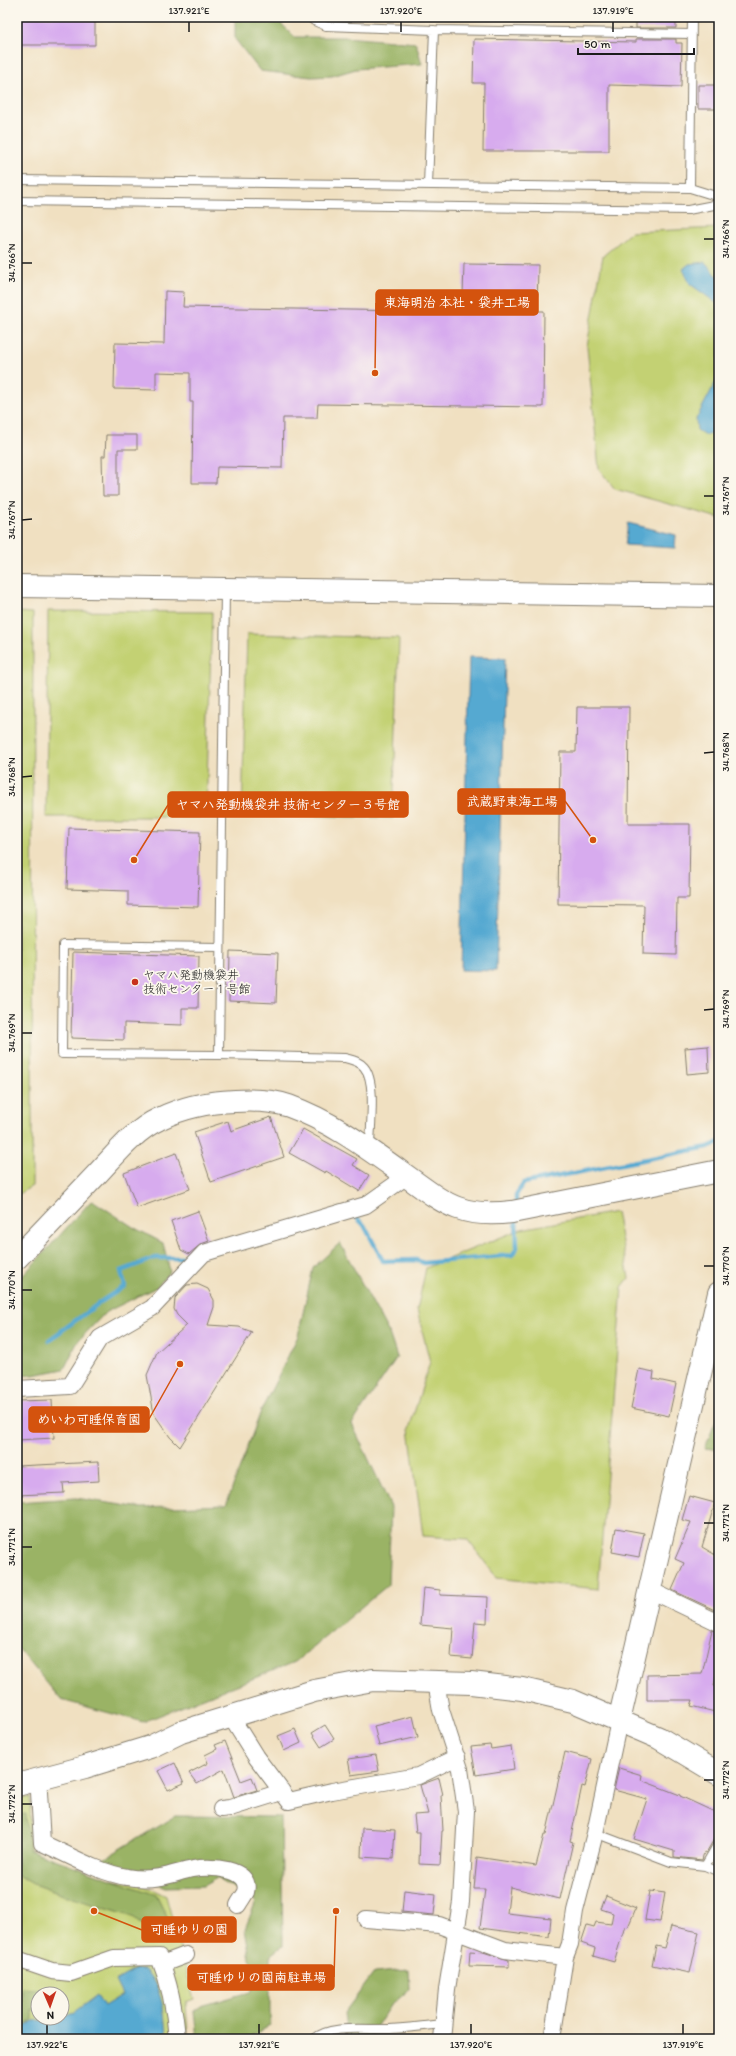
<svg xmlns="http://www.w3.org/2000/svg" width="736" height="2056" viewBox="0 0 736 2056" font-family="Itim,'Klee One',sans-serif">
<rect width="100%" height="100%" fill="#fbf7ec"/>
<filter id="ink" filterUnits="userSpaceOnUse"><feTurbulence type="fractalNoise" baseFrequency=".025" numOctaves="2"/><feDisplacementMap in="SourceGraphic" scale="8" xChannelSelector="R" yChannelSelector="G"/><feConvolveMatrix kernelMatrix="1 2 1 2 8 2 1 2 1" color-interpolation-filters="sRGB"/></filter>
<filter id="wash" filterUnits="userSpaceOnUse"><feTurbulence type="fractalNoise" baseFrequency=".012" numOctaves="4" result="noise"/><feDisplacementMap in="SourceGraphic" scale="16" xChannelSelector="R" yChannelSelector="G"/><feGaussianBlur stdDeviation="0.9" result="paint"/><feColorMatrix in="noise" values="0 0 0 0 0 0 0 0 0 0 0 0 0 0 0 0 0 1.4 0 .05"/><feComposite in="paint" operator="in"/></filter>
<g filter="url(#wash)">
<rect width="100%" height="100%" fill="#f0e0c1"/>
<path fill="#c3d173" stroke="#707648" fill-rule="evenodd" d="M719,228V518L615,489L599,469L587,346L603,256L631,232Z
M48,611L212,612L206,817H46Z
M17,612L33,613L32,1186L17,1195Z
M247,634L399,638L393,818L242,814Z
M616,1212L629,1278L622,1287L598,1589L497,1578L467,1539L423,1536L409,1429L430,1362L417,1310L426,1268L521,1229Z
M30,1797L31,1850L99,1878L141,1884L166,1896L194,2000L186,2003L188,2039H17V1799ZM38,1994H62V2018H38Z"/>
<path fill="#9ab365" stroke="#5b6840" d="M235,17H274L295,37H345L416,43L422,64L356,69L332,76L311,77L260,71L235,39Z
M92,1200L133,1227L163,1243L170,1271L157,1287L106,1312L78,1341L64,1369L33,1375L17,1376V1282Z
M340,1243L389,1333L397,1357L352,1424L391,1507L388,1585L295,1662L143,1722L61,1700L17,1647V1502L76,1498L141,1508L226,1505L261,1411L298,1336L313,1268Z
M719,1413V1450L705,1448Z
M26,1814L29,1850L156,1895L168,1919L148,1929L133,1917L66,1896L33,1884L17,1875V1815Z
M175,1816L281,1817L283,1946L270,1956V2026L245,2039H197L194,2011L201,2006L250,1992L260,1977L250,1959L245,1929L256,1901L217,1878L203,1886L165,1887L102,1860Z
M409,1970L410,1989L389,2007L371,2035L377,2039H351L347,2037L344,2013L374,1973Z
M21,1988L38,1989L45,1994H38V2008L33,2010V2019L17,2032V2013L22,2007L23,1997Z"/>
<path fill="#55a9d1" stroke="#386276" d="M705,262L719,278V305L690,284L683,269L689,264Z
M719,376V426L717,431L705,435L697,430L696,419Z
M628,523L676,535L675,548L625,545Z
M469,657L505,658L496,971L461,970Z
M136,1969L145,1970C163,1989 165,2015 166,2039H18L20,2031L33,2021L62,2018V2016L74,2012L97,1995L104,2006L122,1995L115,1981Z"/>
<g fill="none" stroke-linecap="round" stroke-linejoin="round">
<path stroke="#55a9d1" stroke-width="4.5" d="M516,1204V1195L524,1183L708,1147L719,1142
M352,1213L364,1225L383,1261L416,1260L424,1263L512,1255L517,1248L516,1218
M49,1340L102,1301L125,1286L121,1271L155,1258H190L194,1255"/>
</g>
<g id="blocks">
<path fill="#d7abee" d="M20,17H95V45H20Z
M636,17H676V28H636Z
M474,39L636,42V39H676V43H682L681,87L609,85V151H483L484,83H473Z
M698,85H719V109H698Z
M464,264L538,265L537,311H544L543,407L318,404L317,418H283L282,468L217,467L216,483H192L193,402H190V373L156,372V390L114,389L115,343L164,344L165,291L184,292L183,307L406,311V294L463,295Z
M106,435H137V449H118V496H103L102,456H105Z
M577,707H629L628,824H690L689,898H677L676,955L643,954L644,905L558,904L560,752H576Z
M69,828L200,832L198,907L128,905V891L67,889Z
M230,951L278,953L276,1003L229,1001Z
M73,952L199,956L198,1008H182V1025L124,1023V1040L71,1038Z
M708,1046L709,1072L687,1074L685,1048Z
M271,1117L284,1157L211,1182L194,1132L228,1121L231,1131Z
M303,1129L357,1159L353,1165L369,1175L359,1191L326,1171L325,1173L289,1153Z
M176,1153L190,1189L137,1208L124,1173Z
M198,1211L209,1241L201,1244L189,1254L181,1250L171,1221Z
M197,1284L208,1289L214,1300V1307L208,1325L239,1327L252,1332L180,1447L170,1437L154,1414L147,1375L157,1352L187,1325L177,1315L174,1309L175,1298L187,1285Z
M639,1369L654,1372L653,1379L676,1384L669,1416L631,1408Z
M52,1400L54,1438L17,1440V1401Z
M98,1462L99,1481L63,1483L64,1493L17,1495V1466Z
M689,1496L715,1503L702,1547L719,1557V1612L672,1590L684,1563L675,1559L691,1522L682,1520Z
M616,1528L644,1533L639,1557L612,1552Z
M423,1588L440,1590V1595L488,1597L487,1623L475,1622L472,1659L451,1657L453,1628L420,1625Z
M712,1630L719,1632V1661L714,1686L719,1687V1713L691,1706L693,1700H647V1675L702,1674Z
M413,1716L418,1737L379,1746L374,1726Z
M325,1725L334,1739L321,1747L312,1733Z
M295,1729L301,1743L284,1751L278,1736Z
M225,1741L241,1781L252,1777L257,1790L234,1797L224,1769L197,1784L189,1773L208,1763L205,1755L217,1749L215,1745Z
M490,1745L491,1749L511,1746L514,1769L476,1775L471,1747Z
M565,1752L592,1759L585,1787L582,1786L570,1841L573,1842L560,1899L510,1887L507,1913L551,1918L549,1937L480,1928L485,1889H474L477,1857L536,1866L544,1835H546Z
M376,1755L379,1771L351,1775L348,1759Z
M175,1763L184,1783L168,1790L158,1771Z
M619,1768L642,1775L641,1780L680,1795V1796L719,1814V1837L714,1839L706,1853L704,1852L702,1860L674,1857V1851L634,1839L647,1799L614,1790Z
M439,1778L443,1795H441L443,1831H442L440,1865L419,1864L420,1832H416L414,1815L428,1814L420,1785Z
M362,1828L395,1830L393,1859L361,1857Z
M404,1890L436,1894L434,1915L402,1912Z
M650,1891L665,1893L660,1922L645,1920Z
M606,1896L636,1908L628,1927L625,1926L614,1962L593,1956L595,1948L581,1943L587,1925L594,1927L596,1922L611,1924L613,1913L601,1909Z
M671,1926L699,1932L690,1973L652,1965L656,1946L665,1948Z
M470,1951L483,1952L509,1960V1967L469,1966Z"/>
</g>
</g>
<g filter="url(#ink)">
<use href="#blocks" fill-opacity="0" stroke="#867e6e" stroke-width="1"/>
<g fill="none" stroke-linecap="round" stroke-linejoin="round">
<g stroke="#867e6e" stroke-width="10">
<path id="lane" d="M310,17L314,21L326,26L434,30L691,34
M17,180L690,188L719,197
M428,185L434,30
M690,188L692,17
M17,201L688,210L719,204
M220,947L63,945L62,1054L219,1055L225,590
M219,1055L345,1058C352,1060 359,1061 364,1067C377,1082 370,1127 370,1147
M595,1833L671,1862L705,1866L719,1842
M705,1866L719,1872
M314,2039C329,2024 369,2030 390,2029C407,2028 425,2026 442,2024"/>
</g>
<g stroke="#867e6e" stroke-width="18">
<path id="street" d="M17,1389L70,1386L100,1338L152,1308L204,1253L366,1205L407,1176
M650,1590L719,1623
M436,1682L441,1710L460,1769L466,1811L461,1902L447,1989L442,2039
M231,1717L256,1757L289,1801L332,1791L418,1776L457,1757
M36,1780L39,1792L42,1843C67,1854 100,1873 127,1877C138,1879 149,1879 161,1877C172,1875 182,1871 193,1869C207,1866 253,1867 246,1892C244,1896 240,1901 238,1905
M221,1809L230,1808L275,1794L281,1790
M366,1919L439,1925L505,1950L565,1957
M17,1959L52,1971L71,1973L114,1958L159,1957C170,1984 175,2010 177,2039
M162,1964L186,1955
M552,2039L565,1957L570,1944L575,1911L595,1833L619,1721"/>
</g>
<g stroke="#867e6e" stroke-width="24">
<path id="secondary" d="M17,586L719,596
M17,1258C44,1230 71,1201 98,1173C116,1154 135,1130 159,1119C183,1107 208,1102 235,1101C252,1100 272,1100 289,1106C330,1121 363,1145 398,1170C441,1200 456,1219 512,1212L719,1171
M619,1721L719,1293
M17,1785L85,1767L150,1747L181,1732L314,1691L373,1680L471,1683L522,1689L573,1701L659,1738L719,1774"/>
</g>
<use href="#lane" stroke="#fff" stroke-width="8"/>
<use href="#street" stroke="#fff" stroke-width="16"/>
<use href="#secondary" stroke="#fff" stroke-width="22"/>
</g>
</g>
<path fill="none" stroke="#1c1c1c" stroke-width="1.5" d="M189,22V32M401,22V32M613,22V32M704,239H714M22,263H32M704,496H714M22,520L32,519M704,753L714,752M22,777L32,776M704,1010L714,1009M22,1033H32M704,1266H714M22,1290H32M704,1523H714M22,1547H32M704,1780H714M22,1804H32M47,2024V2034M259,2024V2034M471,2024V2034M683,2024V2034"/>
<circle fill="#c8321e" stroke="#fbf7ec" stroke-width="1.5" cx="135" cy="982" r="4"/>
<g text-anchor="middle" dominant-baseline="central" stroke-width="3.5" stroke-linejoin="round" paint-order="stroke">
<g font-size="12" fill="#1c1c1c" stroke="#fbf7ec" text-anchor="start">
<text x="143" y="975">ヤマハ発動機袋井<tspan x="143" dy="14">技術センター１号館</tspan></text>
</g>
</g>
<path fill="none" stroke="#d4530e" stroke-width="1.5" d="M375 373L376 303M593 840L565 801M134 860L168 805M180 1364L149 1419M94 1911L142 1930M336 1911L334 1977"/>
<g fill="#d4530e" stroke="#fbf7ec" stroke-width="1.5">
<circle cx="375" cy="373" r="4"/>
<circle cx="593" cy="840" r="4"/>
<circle cx="134" cy="860" r="4"/>
<circle cx="180" cy="1364" r="4"/>
<circle cx="94" cy="1911" r="4"/>
<circle cx="336" cy="1911" r="4"/>
</g>
<g fill="#d4530e" stroke="#d4530e" stroke-width="1.5">
<rect x="376" y="290" width="162" height="25" rx="4"/>
<rect x="458" y="789" width="107" height="25" rx="4"/>
<rect x="168" y="792" width="240" height="25" rx="4"/>
<rect x="29" y="1407" width="120" height="25" rx="4"/>
<rect x="142" y="1917" width="94" height="25" rx="4"/>
<rect x="188" y="1965" width="146" height="25" rx="4"/>
</g>
<g font-size="13" text-anchor="middle" font-weight="bold" fill="#fff">
<text x="457" y="307">東海明治 本社・袋井工場</text>
<text x="512" y="806">武蔵野東海工場</text>
<text x="288" y="809">ヤマハ発動機袋井 技術センター３号館</text>
<text x="89" y="1424">めいわ可睡保育園</text>
<text x="189" y="1934">可睡ゆりの園</text>
<text x="261" y="1982">可睡ゆりの園南駐車場</text>
</g>
<rect width="736" height="2056" fill="none" stroke="#fbf7ec" stroke-width="44"/>
<g transform="translate(50 2006) rotate(178)"><circle r="19" fill="#fbf7ec" stroke="#a29f99"/>
<path d="M0-3L7 15L0 10L-7 15Z" fill="#c8321e"/>
<text y="-6" font-size="11" font-weight="bold" text-anchor="middle" fill="#1c1c1c">N</text>
</g>
<path d="M578 48v6h116v-6" fill="none" stroke="#1c1c1c" stroke-width="2"/>
<text x="584" y="48" font-size="12" fill="#1c1c1c" stroke="#fbf7ec" stroke-width="3" paint-order="stroke">50 m</text>
<rect x="22" y="22" width="692" height="2012" fill="none" stroke="#1c1c1c" stroke-width="1.5"/>
<g font-size="10" text-anchor="middle" fill="#1c1c1c">
<text x="189" y="14">137.921°E</text>
<text x="401" y="14">137.920°E</text>
<text x="613" y="14">137.919°E</text>
<text transform="translate(725 239) rotate(-90)" y="4">34.766°N</text>
<text transform="translate(11 263) rotate(-90)" y="4">34.766°N</text>
<text transform="translate(725 496) rotate(-90)" y="4">34.767°N</text>
<text transform="translate(11 520) rotate(-90)" y="4">34.767°N</text>
<text transform="translate(725 752) rotate(-90)" y="4">34.768°N</text>
<text transform="translate(11 777) rotate(-90)" y="4">34.768°N</text>
<text transform="translate(725 1009) rotate(-90)" y="4">34.769°N</text>
<text transform="translate(11 1033) rotate(-90)" y="4">34.769°N</text>
<text transform="translate(725 1266) rotate(-90)" y="4">34.770°N</text>
<text transform="translate(11 1290) rotate(-90)" y="4">34.770°N</text>
<text transform="translate(725 1523) rotate(-90)" y="4">34.771°N</text>
<text transform="translate(11 1547) rotate(-90)" y="4">34.771°N</text>
<text transform="translate(725 1780) rotate(-90)" y="4">34.772°N</text>
<text transform="translate(11 1804) rotate(-90)" y="4">34.772°N</text>
<text x="47" y="2048">137.922°E</text>
<text x="259" y="2048">137.921°E</text>
<text x="471" y="2048">137.920°E</text>
<text x="683" y="2048">137.919°E</text>
</g>
</svg>
